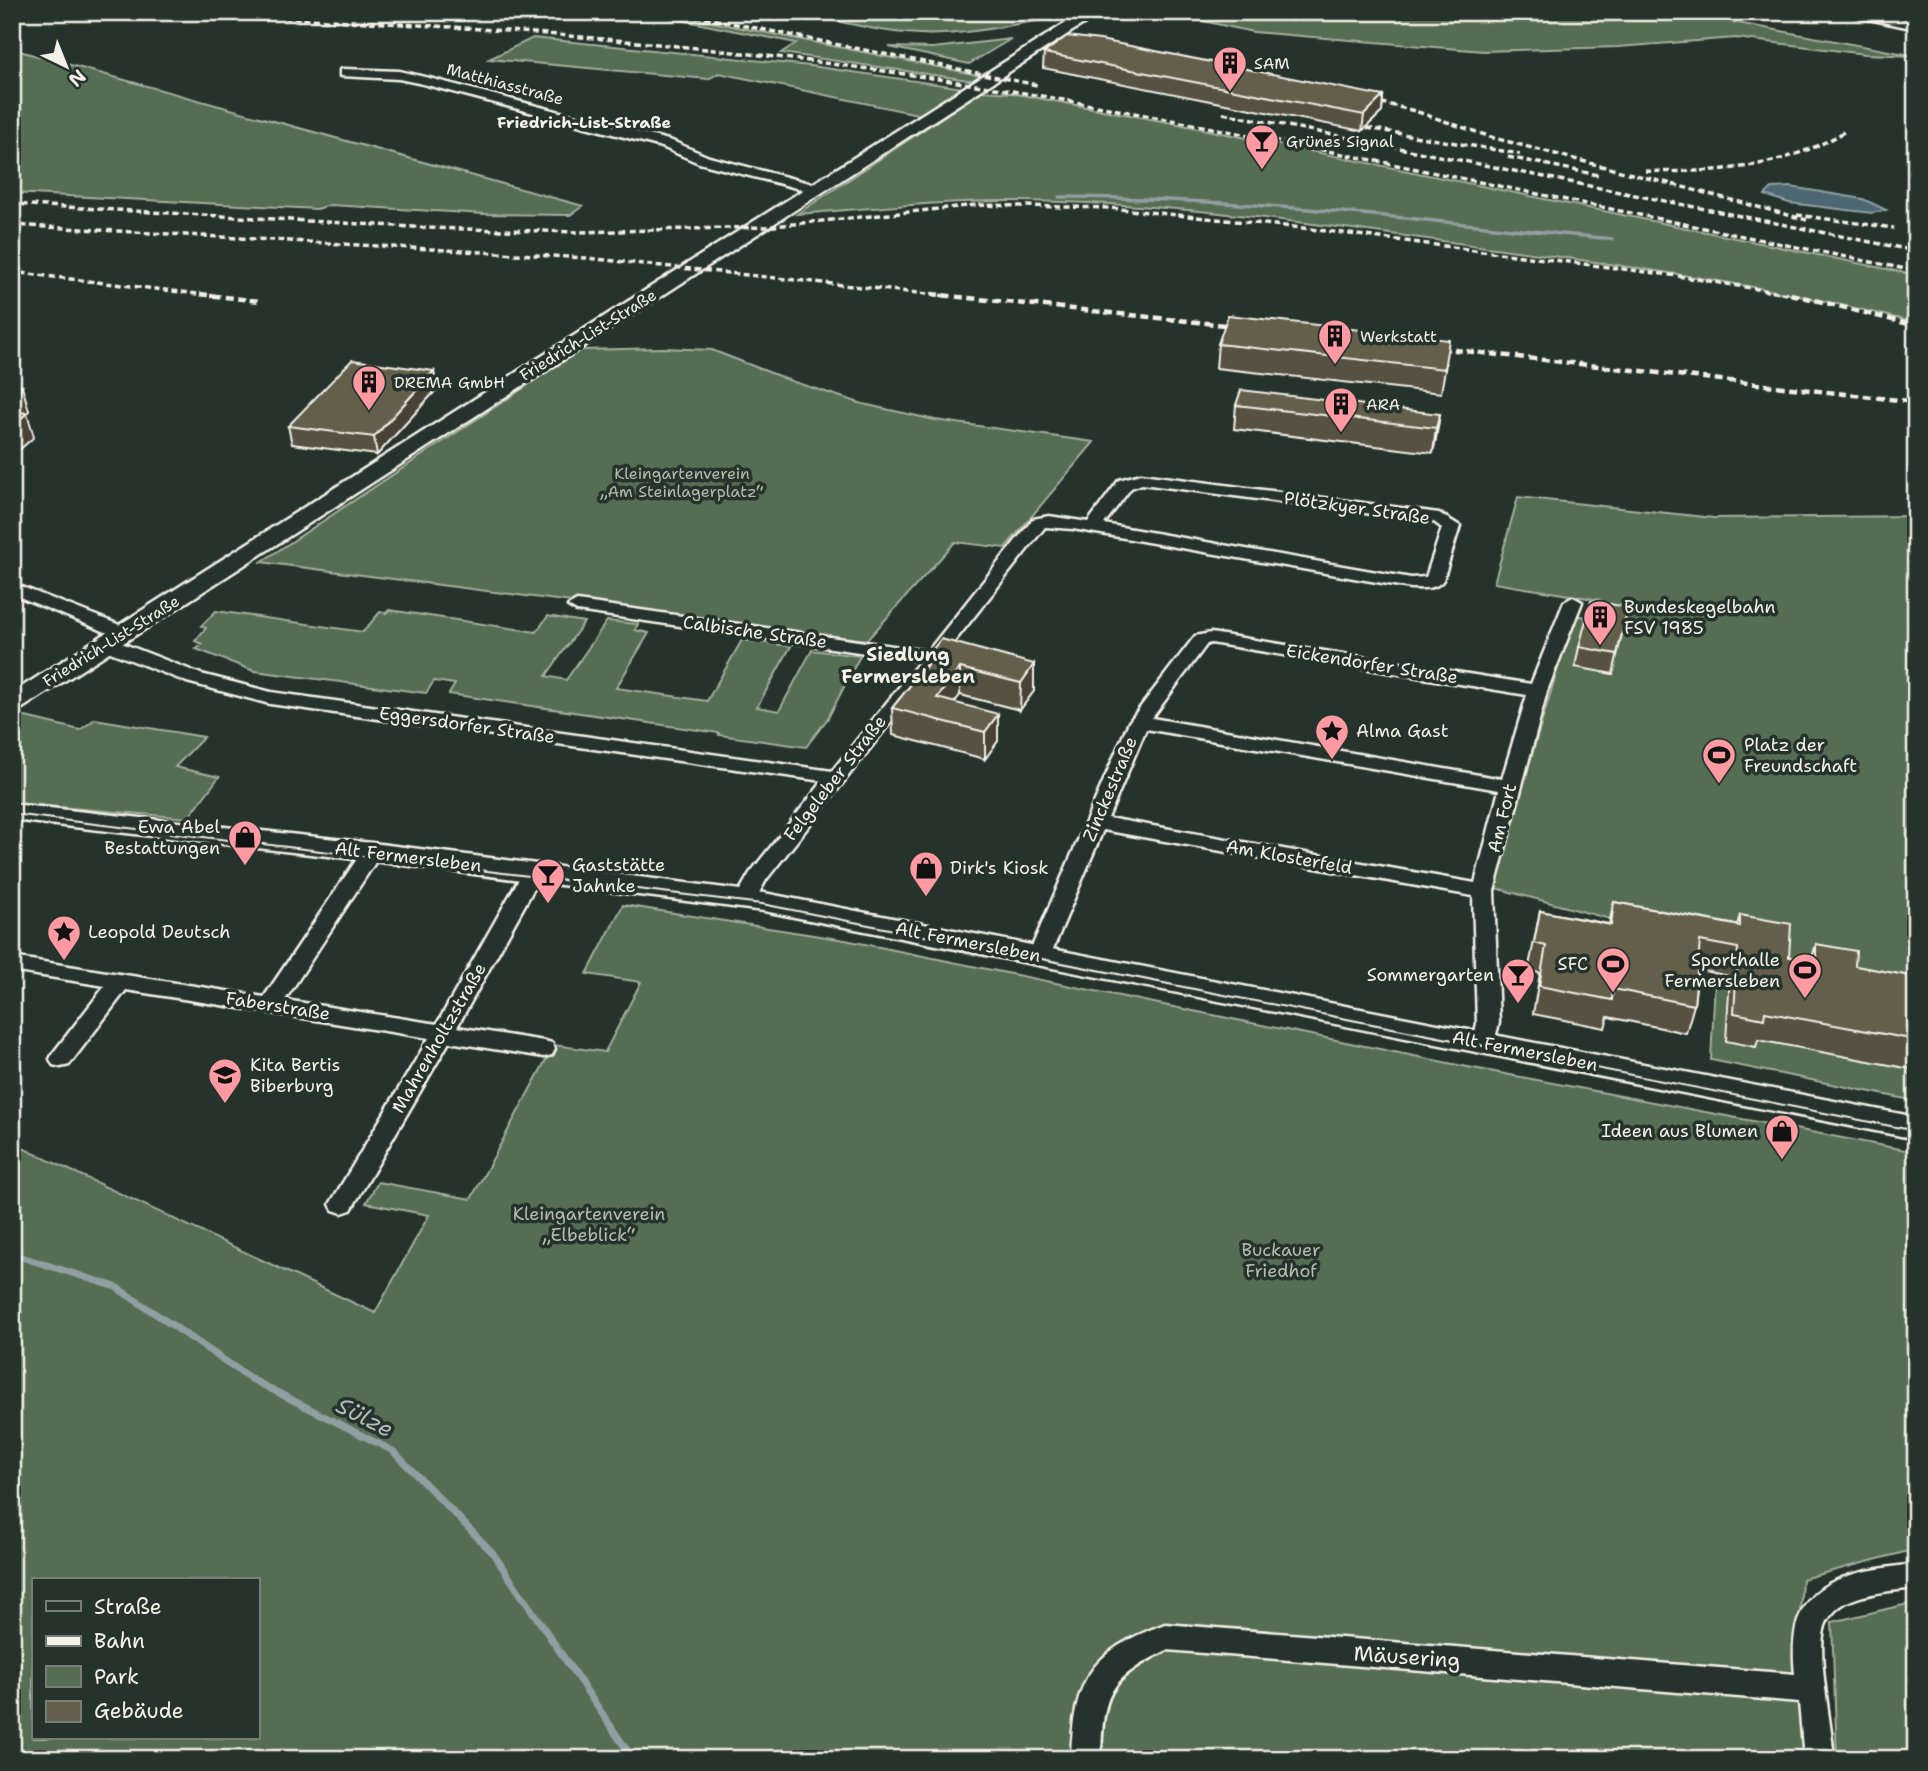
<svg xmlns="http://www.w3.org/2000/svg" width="1928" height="1771" viewBox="0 0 1928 1771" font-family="'Shantell Sans',sans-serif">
<rect width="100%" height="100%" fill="#26332d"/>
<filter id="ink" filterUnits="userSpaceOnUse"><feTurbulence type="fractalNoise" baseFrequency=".0143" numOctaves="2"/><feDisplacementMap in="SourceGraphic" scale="14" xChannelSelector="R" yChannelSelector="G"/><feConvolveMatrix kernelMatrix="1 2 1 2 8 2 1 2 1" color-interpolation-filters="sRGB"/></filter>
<g filter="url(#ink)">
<path fill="#546d53" stroke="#a4af9e" stroke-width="2" fill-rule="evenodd" d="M641,12H662L983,76L975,81L781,53L796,43Z
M795,12H1058L1076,16C1032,19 988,32 943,34C894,37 844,22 795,12Z
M1172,12H1678L1916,56L1865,54L1736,38L1618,47L1483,51L1253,32L1185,17Z
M533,38L811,66L964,88L922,115L719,73L708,79L489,59Z
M1011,39L969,64L889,47L933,48Z
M12,49L583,206L570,215L485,214L330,205L317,209L12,193Z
M982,91L1011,93L1178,124L1916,275V323C1782,287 1646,269 1509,250C1342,228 1175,201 1006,201C937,201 866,209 797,214Z
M663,348L712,350L794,382L863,404L935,420L1094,442L1005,548L955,542L867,640L261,562L581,350Z
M1518,497L1714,518L1916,516V1101L1711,1060L1717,942L1651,930L1492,887L1574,615L1586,617L1602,608L1600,600L1494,583Z
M389,610L536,632L548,616L584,622L546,676L566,680L607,621L638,624L635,630L649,633L616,688L707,701L742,640L791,646L757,707L779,711L812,650L860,656L828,718L806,747L719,735V733L449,694L455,684L434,681L426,693L254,671L196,649L203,644L195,641L206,628L201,626L216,611L363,632L380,612L386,613Z
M17,715L80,730L95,719L204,737L175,767L219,777L188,818L12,803V718Z
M623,905L845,940L1468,1067L1916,1152V1549L1802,1579L1796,1686L1804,1759H12V1143L375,1313L429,1215L366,1203L378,1182L471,1199L554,1045L605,1052L641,982L587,974ZM33,1580H257V1738H33Z
M1916,1602V1759H1837L1832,1622Z"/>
<path fill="#4e6873" stroke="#909fa2" stroke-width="2" d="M1791,187L1863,199L1886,210L1872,213L1789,203L1765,195L1772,188Z"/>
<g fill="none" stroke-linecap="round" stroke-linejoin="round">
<path stroke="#909fa2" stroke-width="3.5" d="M1059,197C1244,198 1428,221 1612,239"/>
<path stroke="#909fa2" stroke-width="7" d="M12,1254L116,1287L253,1380L393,1451L492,1552L633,1759"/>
<g stroke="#f4f1e8" stroke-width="5">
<path id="street" d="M1835,12H1861L1916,22V29Z
M344,69L399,71L429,78L672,141L709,157L821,186L823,189L816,193L699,163L662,147L423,84L399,79L340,76V70Z
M1141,474L1439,513L1460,526L1443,580C1436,590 1422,588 1411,588L1073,529L1045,527L766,880L753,904H739L735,899L750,873L823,781L270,704L187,682L100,648L98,644L100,640H114L201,674L271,692L832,771L920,661L577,611L568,606L577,601L928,651L1033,519L1049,516L1088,522L1119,480ZM1142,484L1434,522L1442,528L1426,577L1411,578L1104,524L1131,488Z
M12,583L130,629L133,633L130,637H118L12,594Z
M1573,597L1582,602L1547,691L1494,891L1499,1023L1492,1049L1484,1051L1476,1049L1473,1043L1477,1023L1473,896L1103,830L1050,956L1047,961L1039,963L1031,961L1028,956L1129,722L1195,636L1211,633L1531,684L1564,602ZM1211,643L1527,695L1502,779L1152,718L1207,644ZM1146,729L1499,790L1475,883L1108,818Z
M372,845L379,847L382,852L285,1000L437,1024L523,872L526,867H540L543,872L457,1027L544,1041L552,1043L555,1049L552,1055L544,1057L449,1042L351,1210L342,1213L333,1210L330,1204L429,1038L126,990L69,1065L61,1067L53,1065L50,1059L53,1053L105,986L12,971V957L264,997L365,847Z
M1916,1564V1588C1893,1591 1868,1592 1847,1602C1837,1607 1826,1618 1824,1630C1817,1658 1832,1726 1834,1759H1804L1799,1702L1167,1650C1107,1680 1103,1693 1101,1759H1071C1074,1680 1089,1652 1165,1624L1795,1674C1785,1581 1839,1573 1916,1564Z"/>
</g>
<g stroke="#f4f1e8" stroke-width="5">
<path id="secondary" d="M1083,12H1102L21,709L12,712V693Z
M12,804L372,843L764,893L1916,1117V1139L764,911L372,861L12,820Z"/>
</g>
<use href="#street" fill="#26332d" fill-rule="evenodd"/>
<use href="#secondary" fill="#26332d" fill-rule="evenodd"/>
<path stroke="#f4f1e8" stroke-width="2" d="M12,814L762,904L1916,1131"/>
<path stroke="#f4f1e8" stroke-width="3.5" stroke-dasharray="6 3.5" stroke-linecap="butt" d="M104,12C374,18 644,36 912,75C1073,99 1233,132 1392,164C1567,200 1741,236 1916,271
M677,12L1037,85
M1362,98L1415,111L1494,138L1674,185
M1223,113L1916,251
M1367,128L1520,154
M1508,157L1598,175
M1645,171C1715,173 1782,169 1844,132
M1664,182L1807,220
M12,204L430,228L578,232L764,227L977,205L1110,208L1303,228L1678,276L1799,296
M1797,215L1894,228
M12,225L586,258L947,296
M12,272L215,296"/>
<path stroke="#f4f1e8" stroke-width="4.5" stroke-dasharray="8 4.5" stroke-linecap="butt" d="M200,294L259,301
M931,294L1244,327
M1791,294L1916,326
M1429,347L1916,402"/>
</g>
<path fill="#565141" stroke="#f4f1e8" stroke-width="2" d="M1044,53L1383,96L1382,112L1362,131L1043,68Z
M1218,344L1446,364L1441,393L1216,368Z
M437,389L377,455L292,444L288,426Z
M1236,405L1440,414L1436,438L1433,453L1234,429Z
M1628,607L1613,674L1575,667L1579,647Z
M925,659L1034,664V691L1020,710L960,695L954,703L998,741L985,759L893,735L892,708L925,667Z
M1614,902L1737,925L1740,915L1789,957L1811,961L1816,944L1855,966L1916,977V1070L1758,1040L1756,1047L1726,1041L1730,976L1698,970L1694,1005L1686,1033L1608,1017L1605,1028L1533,1014L1540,973L1528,971L1540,911L1609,924Z"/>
<path fill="#464235" stroke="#f4f1e8" stroke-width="2" d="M1383,96L1382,112L1362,131L1364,115Z
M434,371L437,389L377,455L374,437Z
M22,386L29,411L12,425V395Z
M27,413L34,437L18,451L12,453V426Z
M1440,414L1436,438L1433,453L1436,428Z
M1034,664V691L1020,710L1021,683Z
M960,668V695L941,721L937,698Z
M998,714V741L985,759V732Z"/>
<path fill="#645e4c" stroke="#f4f1e8" stroke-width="2" d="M1067,36L1100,40L1383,96L1364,115L1044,53Z
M1228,315L1449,340L1444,369L1218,344Z
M352,360L434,371L374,437L288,426Z
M12,385L22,386L12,395Z
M1241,390L1440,414L1436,428L1236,405Z
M12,411L27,413L12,426Z
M1591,601L1628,607L1617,654L1579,647Z
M941,639L1034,664L1021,683L960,668L937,698L998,714L985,732L892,708L930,661L925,659Z
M1614,902L1740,926V915L1791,924L1789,957L1816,961V944L1856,951L1855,966L1916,977V1040L1765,1012L1764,1019L1734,1013L1738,948L1700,941L1694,1005L1613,989L1612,1000L1539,986L1546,946L1534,943L1540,911L1611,925Z"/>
</g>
<defs>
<g id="building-pin" transform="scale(1.75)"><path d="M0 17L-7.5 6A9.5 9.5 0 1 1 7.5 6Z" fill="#ff9aa2" stroke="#26332d"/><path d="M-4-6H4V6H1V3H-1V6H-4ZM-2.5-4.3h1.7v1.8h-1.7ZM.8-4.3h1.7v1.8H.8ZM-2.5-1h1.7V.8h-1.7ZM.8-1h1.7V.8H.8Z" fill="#111"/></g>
<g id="bar-pin" transform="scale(1.75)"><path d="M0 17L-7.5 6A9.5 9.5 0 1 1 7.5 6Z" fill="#ff9aa2" stroke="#26332d"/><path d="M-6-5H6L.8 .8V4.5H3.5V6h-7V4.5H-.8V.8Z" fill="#111"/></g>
<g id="sight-pin" transform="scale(1.75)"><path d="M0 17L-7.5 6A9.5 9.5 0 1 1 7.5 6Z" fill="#ff9aa2" stroke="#26332d"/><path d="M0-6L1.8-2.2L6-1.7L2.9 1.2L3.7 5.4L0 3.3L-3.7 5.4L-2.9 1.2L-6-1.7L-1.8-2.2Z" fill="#111"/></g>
<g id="stadium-pin" transform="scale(1.75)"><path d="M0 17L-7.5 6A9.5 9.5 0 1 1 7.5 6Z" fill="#ff9aa2" stroke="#26332d"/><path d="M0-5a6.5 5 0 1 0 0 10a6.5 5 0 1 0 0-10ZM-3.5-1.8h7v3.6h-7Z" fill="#111"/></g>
<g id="shop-pin" transform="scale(1.75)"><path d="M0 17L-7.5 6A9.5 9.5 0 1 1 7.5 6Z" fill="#ff9aa2" stroke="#26332d"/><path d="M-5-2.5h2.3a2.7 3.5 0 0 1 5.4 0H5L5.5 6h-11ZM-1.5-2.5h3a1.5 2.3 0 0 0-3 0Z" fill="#111"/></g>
<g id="school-pin" transform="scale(1.75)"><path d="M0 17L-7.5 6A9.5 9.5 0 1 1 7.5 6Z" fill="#ff9aa2" stroke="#26332d"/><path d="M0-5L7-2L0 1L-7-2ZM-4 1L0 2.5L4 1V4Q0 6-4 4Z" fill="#111"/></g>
</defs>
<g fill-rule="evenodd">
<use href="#building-pin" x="1230" y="63"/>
<use href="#bar-pin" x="1262" y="141"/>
<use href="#building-pin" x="1335" y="336"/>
<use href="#building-pin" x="369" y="382"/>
<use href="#building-pin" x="1341" y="404"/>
<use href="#building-pin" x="1600" y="617"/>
<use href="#sight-pin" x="1332" y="731"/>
<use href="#stadium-pin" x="1719" y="755"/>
<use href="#shop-pin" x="245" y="837"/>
<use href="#shop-pin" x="926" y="868"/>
<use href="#bar-pin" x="548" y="875"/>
<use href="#sight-pin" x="64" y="932"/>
<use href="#stadium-pin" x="1613" y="964"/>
<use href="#stadium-pin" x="1805" y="970"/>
<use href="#bar-pin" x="1518" y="975"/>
<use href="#school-pin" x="225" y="1075"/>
<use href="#shop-pin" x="1782" y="1131"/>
</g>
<g text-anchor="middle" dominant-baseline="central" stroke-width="7" stroke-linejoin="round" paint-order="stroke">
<g font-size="16" fill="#f4f1e8" stroke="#26332d" text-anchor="start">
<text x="1254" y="63">SAM</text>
<text x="1286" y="141">Grünes Signal</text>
<text x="1360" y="336">Werkstatt</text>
<text x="394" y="382">DREMA GmbH</text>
<text x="1366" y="404">ARA</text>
</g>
<g font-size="16" fill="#f4f1e8" stroke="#26332d">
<text transform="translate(505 84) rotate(15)">Matthiasstraße</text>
<text transform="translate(588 335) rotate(-32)">Friedrich-List-Straße</text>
<text transform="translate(111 641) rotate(-32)">Friedrich-List-Straße</text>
</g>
<g font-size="16" font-weight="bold" fill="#f4f1e8" stroke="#26332d">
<text x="584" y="122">Friedrich-List-Straße</text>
</g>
<g font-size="16" fill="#b4bcac" stroke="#26332d">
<text x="682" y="473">Kleingartenverein<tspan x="682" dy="18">„Am Steinlagerplatz“</tspan></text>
</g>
<g font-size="18" fill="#f4f1e8" stroke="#26332d">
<text transform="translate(1357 508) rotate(8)">Plötzkyer Straße</text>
<text transform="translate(755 632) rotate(8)">Calbische Straße</text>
<text transform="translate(1372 664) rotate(9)">Eickendorfer Straße</text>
<text transform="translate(467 725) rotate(8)">Eggersdorfer Straße</text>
<text transform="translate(835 778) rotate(-52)">Felgeleber Straße</text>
<text transform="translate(1110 789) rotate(-67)">Zinckestraße</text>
<text transform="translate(1502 818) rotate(-76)">Am Fort</text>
<text transform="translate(408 857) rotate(7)">Alt Fermersleben</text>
<text transform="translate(1289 857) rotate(10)">Am Klosterfeld</text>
<text transform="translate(968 942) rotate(11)">Alt Fermersleben</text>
<text transform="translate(278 1006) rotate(9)">Faberstraße</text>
<text transform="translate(439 1038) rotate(-60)">Mahrenholtzstraße</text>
<text transform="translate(1525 1051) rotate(11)">Alt Fermersleben</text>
</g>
<g font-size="18" fill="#f4f1e8" stroke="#26332d" text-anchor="start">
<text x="1624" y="607">Bundeskegelbahn<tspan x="1624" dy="21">FSV 1985</tspan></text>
<text x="1356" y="731">Alma Gast</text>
<text x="1744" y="745">Platz der<tspan x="1744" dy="21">Freundschaft</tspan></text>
<text x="220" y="827" text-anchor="end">Ewa Abel<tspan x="220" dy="21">Bestattungen</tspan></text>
<text x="572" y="865">Gaststätte<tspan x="572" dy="21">Jahnke</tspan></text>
<text x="950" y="868">Dirk's Kiosk</text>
<text x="88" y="932">Leopold Deutsch</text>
<text x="1780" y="960" text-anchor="end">Sporthalle<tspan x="1780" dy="21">Fermersleben</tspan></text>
<text x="1588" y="964" text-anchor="end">SFC</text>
<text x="1494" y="975" text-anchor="end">Sommergarten</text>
<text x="250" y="1065">Kita Bertis<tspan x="250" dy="21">Biberburg</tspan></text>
<text x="1758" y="1131" text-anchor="end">Ideen aus Blumen</text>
</g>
<g font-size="18" fill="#b4bcac" stroke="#26332d">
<text x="589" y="1214">Kleingartenverein<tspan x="589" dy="21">„Elbeblick“</tspan></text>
<text x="1281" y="1250">Buckauer<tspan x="1281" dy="21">Friedhof</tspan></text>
</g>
<g font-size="19" font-weight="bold" fill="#f4f1e8" stroke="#26332d">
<text x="908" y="654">Siedlung<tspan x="908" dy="22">Fermersleben</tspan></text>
</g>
<g font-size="21" fill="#f4f1e8" stroke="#26332d">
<text transform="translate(1407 1657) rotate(4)">Mäusering</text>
</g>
<g font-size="23" font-style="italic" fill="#b2bab9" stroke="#26332d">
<text transform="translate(365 1417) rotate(27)">Sülze</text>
</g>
</g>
<rect width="1928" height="1771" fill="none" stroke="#26332d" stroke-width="42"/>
<rect x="21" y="21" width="1886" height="1729" fill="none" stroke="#f4f1e8" stroke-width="2.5" filter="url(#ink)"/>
<rect x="32" y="1578" width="228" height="161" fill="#26332d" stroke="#787f78" stroke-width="2"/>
<rect x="46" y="1601" width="35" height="10" fill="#26332d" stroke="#787f78" stroke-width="2"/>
<text x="94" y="1614" font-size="21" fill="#f4f1e8">Straße</text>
<rect x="46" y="1636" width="35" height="10" fill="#f4f1e8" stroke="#787f78" stroke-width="2"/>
<text x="94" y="1648" font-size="21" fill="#f4f1e8">Bahn</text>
<rect x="46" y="1666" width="35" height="21" fill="#546d53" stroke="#787f78" stroke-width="2"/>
<text x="94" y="1684" font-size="21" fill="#f4f1e8">Park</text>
<rect x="46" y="1701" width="35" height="21" fill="#645e4c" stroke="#787f78" stroke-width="2"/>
<text x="94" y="1718" font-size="21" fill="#f4f1e8">Gebäude</text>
<g transform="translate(66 66) rotate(137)" stroke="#26332d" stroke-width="5" paint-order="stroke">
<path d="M0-5L12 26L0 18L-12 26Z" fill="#f4f1e8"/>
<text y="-10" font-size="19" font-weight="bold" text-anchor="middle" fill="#f4f1e8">N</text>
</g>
</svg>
